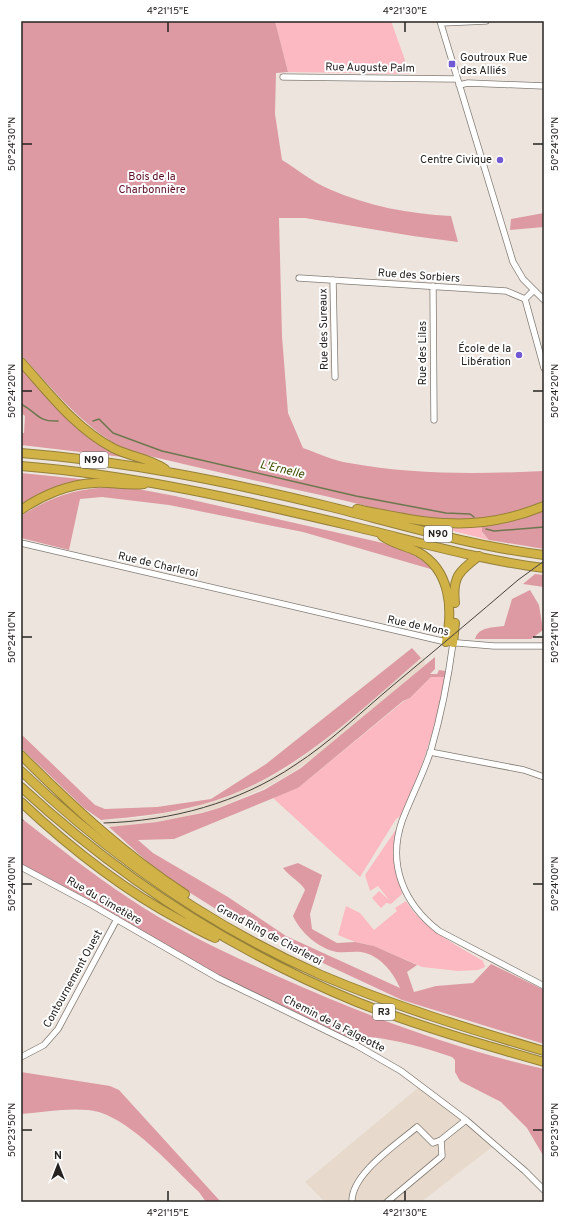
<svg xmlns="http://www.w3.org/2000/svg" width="565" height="1223" viewBox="0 0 565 1223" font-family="Overpass,sans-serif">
<rect width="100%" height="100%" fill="#ede5dd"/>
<path fill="#e7d9cc" d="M424,656L425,665L319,754L288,775L264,788L217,808L171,820L110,827L101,821L139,818L187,809L224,798L257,784L284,770L315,748Z
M419,1087L453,1113L492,1147L421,1202H325L305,1182Z"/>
<path fill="#fdb9c1" d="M275,21H391L410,74L288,72Z
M429,525L454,527L482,526V533L489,540Z
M431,677H445C437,725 421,771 402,815L396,819L360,877C330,851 302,824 273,798L298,788L404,701L410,698Z
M397,828L394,863L402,894L391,904L386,903L381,908L372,898L379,891L389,900L378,886L370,891L365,875Z
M406,901C423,929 455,944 483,961L485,967L478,970L458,971L422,967L374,946L355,942L338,935L346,906L360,913L374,930L397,911L395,908Z"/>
<path fill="#dd9aa3" d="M21,21H275L288,72L276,73L275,114L282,160C297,169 312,182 329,189C367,206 410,214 451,216L458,242L413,236L305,218H279L282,336L288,413L303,448C318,453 334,461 349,463C414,475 479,474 544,471V501C515,513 485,521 453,520C410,518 367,506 325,496C265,483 205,469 145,455C137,452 127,450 119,446C80,424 51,387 21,355Z
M544,213V227L510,230L511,219Z
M21,367L110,450L123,457L21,445V433H24L25,416L21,413Z
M21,473L91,480C65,485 43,491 21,506Z
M111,487L138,489L175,496L383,543C403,549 419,556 434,570L303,532L169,505L102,497L80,499L69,550L21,538V516C52,496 75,489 111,487Z
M544,510V549L489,540L482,532V526L509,522Z
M535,574L544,575V587L523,584Z
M530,590L539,605L543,630L531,639H475C479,626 493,628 504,626L512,599Z
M412,648L421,658C354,716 288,782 200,805C167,814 134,817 101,820L84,808L21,748V734L95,805L105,809L157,807L211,799L266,764Z
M435,657V669L430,674H437L439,670L446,671L445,677H431L410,698L403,701L298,788L174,839L138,840L153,853L228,897L286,936L400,988C393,972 380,955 361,952C353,951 345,953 337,952C319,949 300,932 293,916L305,890C303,884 289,876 283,868L298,863L322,875L310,914L312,929L337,943L355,942L374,946L417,965L407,972L414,992L436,986L473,983L491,964L544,990V1044L402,1000L267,937L227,916L184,889L151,865L109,827L157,822L202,813L219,808L264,790L301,768Z
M21,818C57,846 92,874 130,899C176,930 226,953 277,976C364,1015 451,1048 544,1069V1157L527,1128L501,1102L460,1081L455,1072V1060L452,1057C426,1048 398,1040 370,1037L360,1044L208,970L88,899L21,864Z
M21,1072L110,1086L119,1090L221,1202H206L199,1192C172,1167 126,1113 88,1110C66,1108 43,1112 21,1114Z"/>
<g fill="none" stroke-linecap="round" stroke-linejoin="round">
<path stroke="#6d774e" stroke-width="1.5" d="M21,404C38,413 37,422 58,421
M93,421L99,419L113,433L162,451L356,496L446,513L470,514L474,517
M486,529L494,531L544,527"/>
<g stroke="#827b74" stroke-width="7">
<path id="minor" d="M440,21L513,262L523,279L544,300
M441,23L486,21
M283,77L457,79
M459,85L468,83L544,86
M299,278L506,291L525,299L534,290
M333,280L335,377
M433,286L434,420
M525,299L544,368
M21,543L446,642L494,646H544
M453,643C448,680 441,715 431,750C423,775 411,797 402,821C387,865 404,904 439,931L544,986
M430,752L524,770L544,777
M21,867L92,905L218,978L356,1045L401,1071L466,1120L525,1171L544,1190
M21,1057L44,1045L58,1029L117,919
M352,1202C351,1174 397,1144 417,1127L433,1143L441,1140L466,1120
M387,1202L442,1156L441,1140"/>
</g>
<g stroke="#958039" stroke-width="10">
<path id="highway" d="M21,362C49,393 76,429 113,448C130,457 150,458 165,469
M21,453C126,461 229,482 331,507C402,525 472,546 544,555
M21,466C134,475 242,500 352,526C415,541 479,560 544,568
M357,509C427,523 475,534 544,506
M21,510C42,495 69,484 95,483C112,482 128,486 144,484
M382,536C393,544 406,546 418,552C451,570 453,610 446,642
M455,603C452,577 459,571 479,556
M453,643L455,623
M21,755C72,806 125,855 185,894
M21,771C109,855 210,926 321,975C394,1006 469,1029 544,1051
M21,787C120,878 232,951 357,1002C418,1026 481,1044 544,1062
M21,802C69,847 122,889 180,920C191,926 203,933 215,938"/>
</g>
<use href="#minor" stroke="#fff" stroke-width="5.5"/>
<use href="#highway" stroke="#d1b247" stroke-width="8"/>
<path stroke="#44403c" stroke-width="1" d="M21,819L23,820
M104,823C171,821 239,803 295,765C329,743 359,714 391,687C433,652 476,616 518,580L544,561"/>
</g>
<path fill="none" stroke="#262320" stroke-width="1.5" d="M168,22V32M405,22V32M22,144H32M533,144H543M22,391H32M533,391H543M22,637H32M533,637H543M22,884H32M533,884H543M22,1130H32M533,1130H543M168,1191V1201M405,1191V1201"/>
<g fill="#7159d3" stroke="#fff" stroke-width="1.5">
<rect x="448" y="60" width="8" height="8" rx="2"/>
<circle cx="500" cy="160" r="4"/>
<circle cx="519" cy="355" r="4"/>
</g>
<g text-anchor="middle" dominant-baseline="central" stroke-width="4" stroke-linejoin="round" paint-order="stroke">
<g fill="#fff" stroke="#676563" stroke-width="1">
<rect x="80" y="452" width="28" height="16" rx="3"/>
<rect x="424" y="526" width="28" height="16" rx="3"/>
<rect x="373" y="1004" width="22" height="16" rx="3"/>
</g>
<g font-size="10" font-weight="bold" fill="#262320">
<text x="94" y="460">N90</text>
<text x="438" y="534">N90</text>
<text x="384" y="1012">R3</text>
</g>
<g font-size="11" fill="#262320" stroke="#fff" text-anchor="end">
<text x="460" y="58" text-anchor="start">Goutroux Rue<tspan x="460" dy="13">des Alliés</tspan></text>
<text x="492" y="160">Centre Civique</text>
<text x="511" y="349">École de la<tspan x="511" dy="13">Libération</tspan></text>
</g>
<g font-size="11" fill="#262320" stroke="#fff">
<text transform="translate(370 68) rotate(1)">Rue Auguste Palm</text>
<text transform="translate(419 276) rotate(4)">Rue des Sorbiers</text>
<text transform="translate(324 329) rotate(-91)">Rue des Sureaux</text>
<text transform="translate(423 353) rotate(-90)">Rue des Lilas</text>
<text transform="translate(158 565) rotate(13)">Rue de Charleroi</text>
<text transform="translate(418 626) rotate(12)">Rue de Mons</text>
<text transform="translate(104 901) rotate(30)">Rue du Cimetière</text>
<text transform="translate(269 935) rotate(28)">Grand Ring de Charleroi</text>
<text transform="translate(73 979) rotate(-61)">Contournement Ouest</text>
<text transform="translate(334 1024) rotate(27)">Chemin de la Falgeotte</text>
</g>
<g font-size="11" fill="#5b0c23" stroke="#fff">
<text x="152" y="177">Bois de la<tspan x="152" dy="13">Charbonnière</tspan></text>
</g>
<g font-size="12" font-style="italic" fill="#3f4c07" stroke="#fff">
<text transform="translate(282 470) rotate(13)">L'Ernelle</text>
</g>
</g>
<rect width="565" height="1223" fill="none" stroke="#ffffff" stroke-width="44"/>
<g transform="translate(58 1165)" stroke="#ffffff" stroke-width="3" paint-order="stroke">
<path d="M0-3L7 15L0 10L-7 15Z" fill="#262320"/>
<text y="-6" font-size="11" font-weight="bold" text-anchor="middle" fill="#262320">N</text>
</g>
<rect x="22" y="22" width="521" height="1179" fill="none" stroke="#262320" stroke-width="1.5"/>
<g font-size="10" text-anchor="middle" fill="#262320">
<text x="168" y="14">4°21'15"E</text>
<text x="405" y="14">4°21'30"E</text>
<text transform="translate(11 144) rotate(-90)" y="4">50°24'30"N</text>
<text transform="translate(554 144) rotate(-90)" y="4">50°24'30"N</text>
<text transform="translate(11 391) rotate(-90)" y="4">50°24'20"N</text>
<text transform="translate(554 391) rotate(-90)" y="4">50°24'20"N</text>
<text transform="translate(11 637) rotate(-90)" y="4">50°24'10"N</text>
<text transform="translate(554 637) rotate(-90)" y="4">50°24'10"N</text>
<text transform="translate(11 884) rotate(-90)" y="4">50°24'00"N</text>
<text transform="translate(554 884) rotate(-90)" y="4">50°24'00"N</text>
<text transform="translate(11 1130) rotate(-90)" y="4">50°23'50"N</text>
<text transform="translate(554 1130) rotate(-90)" y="4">50°23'50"N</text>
<text x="168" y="1216">4°21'15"E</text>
<text x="405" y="1216">4°21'30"E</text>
</g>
</svg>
